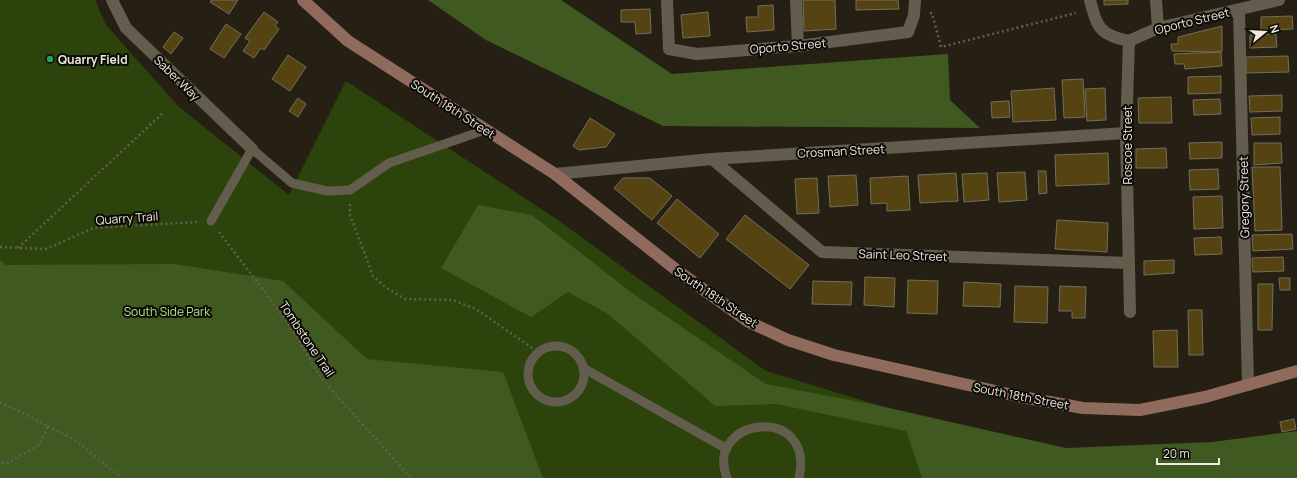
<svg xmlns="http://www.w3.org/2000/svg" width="1297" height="478" viewBox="0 0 1297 478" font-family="Manrope,sans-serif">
<rect width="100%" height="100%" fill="#252013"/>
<path fill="#2c440b" d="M0,0H95L106,25L178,106L289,195L346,81L555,218L766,371L1058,460L1297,478H0Z"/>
<path fill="#405921" d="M428,0H561L672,74L948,54L950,100L980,128L663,126L486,40Z
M478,205L532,215L632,293L766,384L876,405L1066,448L1212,442L1297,431V478H922L906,431L776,404L715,406L608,314L568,292L531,317L441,268Z
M0,260L6,265L174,264L283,281L367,359L503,372L543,478H0Z"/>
<path fill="#554311" stroke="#736e5e" d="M211,0H238L229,14L210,2Z
M803,0H835L836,29L804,31Z
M856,0H898L899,9L856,10Z
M1104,0H1128V4L1104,5Z
M773,5L774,30L747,32L746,17H758V6Z
M650,9L651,33L636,34L635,22H621V10Z
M264,12L278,22L275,26L279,29L264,50L261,48L254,58L243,51L250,41L245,38Z
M708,12L710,36L683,38L681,15Z
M1292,16L1293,29L1261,30V17Z
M226,24L241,34L224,58L210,49Z
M1222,26V51L1217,52L1172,51L1171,44H1178V37Z
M174,32L183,38L171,54L163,47Z
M1276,34L1277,47L1250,48V35Z
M1221,52L1222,66L1185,69L1184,64H1175L1174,54Z
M288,55L306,67L290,91L272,79Z
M1288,56L1289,72L1246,73V57Z
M1221,76V93L1188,94V77Z
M1083,79L1085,117L1064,118L1062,80Z
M1054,88L1056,120L1013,122L1011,91Z
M1105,88L1106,120L1087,121L1085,89Z
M1282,95V111L1250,112L1249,96Z
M1171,97L1172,123H1139L1138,98Z
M298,98L306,104L298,117L289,111Z
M1220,99L1221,114L1194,115L1193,100Z
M1009,101L1010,117L992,118L991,102Z
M1280,117V134L1252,135L1251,118Z
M590,118L615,134L606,147L579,150L573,146Z
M1222,142V158L1190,159L1189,143Z
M1254,143H1281L1282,163L1254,165Z
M1166,148L1167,168H1136V149Z
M1108,153L1109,184L1056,186L1055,155Z
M1252,167H1280L1282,230L1255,231Z
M1218,169L1219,189L1190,190L1189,170Z
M1038,171H1046L1047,193L1039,194Z
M1025,172L1027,200L999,202L997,173Z
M956,173L958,201L920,203L918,175Z
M987,173L989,200L964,202L962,174Z
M856,175L858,205L830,207L828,176Z
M908,176L910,210L887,211V203L871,204L870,178Z
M623,178H650L672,196L652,220L614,188Z
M817,178L819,213L797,214L795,179Z
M1222,196L1223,228L1194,229L1193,197Z
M677,199L719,234L700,258L657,223Z
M745,215L809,265L790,289L726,239Z
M1057,220L1108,223L1107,252L1055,249Z
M1292,234L1293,249L1253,251L1252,235Z
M1221,237L1222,254L1195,255L1194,238Z
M1283,257L1284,271L1253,272L1252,258Z
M1174,260V273L1144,275V261Z
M865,277L895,278L894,307L864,305Z
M1279,278H1290V290H1280Z
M908,280L938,281L937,314L907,313Z
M813,281L852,282L851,305L812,304Z
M964,282L1001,284L1000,307L963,306Z
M1258,284H1273L1272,330H1258Z
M1015,286L1048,287L1047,323L1014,322Z
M1060,286L1086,287L1085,318H1072V311H1059Z
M1188,310H1202L1203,355H1189Z
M1177,330L1178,367H1154L1153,331Z
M1294,419L1296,429L1282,432L1280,422Z"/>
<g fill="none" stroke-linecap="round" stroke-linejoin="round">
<path stroke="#625e52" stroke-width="2.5" stroke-dasharray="2 3" stroke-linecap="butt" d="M930,13H932L941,47L1076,13
M350,204V215L373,276L385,287L405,299L453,300L476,309L538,352
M219,232L286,320L321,378L411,478
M0,247L46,249L93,228L197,222
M18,248L163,113
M0,402L48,426L39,445L8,463L0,462
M48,426L75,440L122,478"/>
<path stroke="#635d4e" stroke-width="9" d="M211,221L252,149L292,183L327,191L350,190L389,163L485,130
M528 374a28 28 0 1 1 56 0a28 28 0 1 1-56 0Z
M583,368L727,449
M727,478C703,417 816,403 799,478"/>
<path stroke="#635d4e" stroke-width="12" d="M112,0L126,28L252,149
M667,0L669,49L697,54L798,46L908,32L914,15L915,0
M796,0L798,46
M1090,0C1097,27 1099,35 1129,41
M1156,0L1158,28
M1239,10L1248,385
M1129,41L1126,133L1130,312
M1129,41L1158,28L1279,0
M712,159L822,252L1129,263
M555,174L712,159L1126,133"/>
<path stroke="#8f6a5d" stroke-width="12" d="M303,0L348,41L555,174L679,272L749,322L788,340L834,355L1022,397L1083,408L1140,410L1205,397L1297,371"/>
</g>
<circle fill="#2e9e5b" stroke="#0c0a05" stroke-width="1.5" cx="50" cy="59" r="4"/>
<g text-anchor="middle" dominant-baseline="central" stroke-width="4" stroke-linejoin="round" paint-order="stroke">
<g font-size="12" fill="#ede9e1" stroke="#0c0a05">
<text transform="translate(1192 21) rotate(-14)">Oporto Street</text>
<text transform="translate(788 46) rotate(-5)">Oporto Street</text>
<text transform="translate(177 78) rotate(44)">Saber Way</text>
<text transform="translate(453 109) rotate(33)">South 18th Street</text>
<text transform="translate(1127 145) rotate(-90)">Roscoe Street</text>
<text transform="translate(841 151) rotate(-3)">Crosman Street</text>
<text transform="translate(1244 197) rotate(-91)">Gregory Street</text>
<text transform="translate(127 218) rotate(-4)">Quarry Trail</text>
<text transform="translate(903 255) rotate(2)">Saint Leo Street</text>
<text transform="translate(716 297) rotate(34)">South 18th Street</text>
<text transform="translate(307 339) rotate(56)">Tombstone Trail</text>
<text transform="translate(1021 396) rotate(11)">South 18th Street</text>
</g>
<g font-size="12" font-weight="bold" fill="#ede9e1" stroke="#0c0a05" text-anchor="start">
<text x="58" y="59">Quarry Field</text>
</g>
<g font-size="12" fill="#b7e08c" stroke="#0c0a05">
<text x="167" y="311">South Side Park</text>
</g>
</g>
<g transform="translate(1265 32) rotate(72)" stroke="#0c0a05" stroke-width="3" paint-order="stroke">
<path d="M0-3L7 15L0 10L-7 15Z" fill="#ede9e1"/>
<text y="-6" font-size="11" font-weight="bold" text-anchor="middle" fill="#ede9e1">N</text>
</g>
<path d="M1157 458v6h62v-6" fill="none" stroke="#ede9e1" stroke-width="2"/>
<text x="1163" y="458" font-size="12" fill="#ede9e1" stroke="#0c0a05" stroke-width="3" paint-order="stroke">20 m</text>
</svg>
